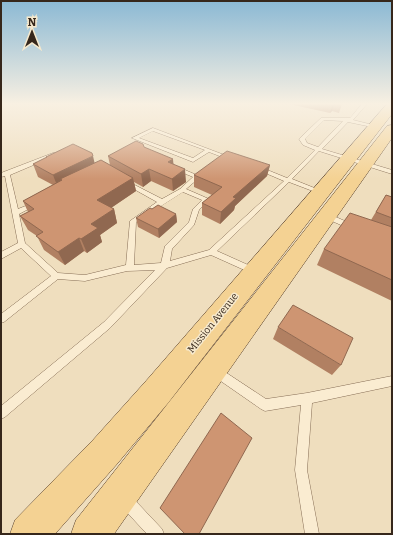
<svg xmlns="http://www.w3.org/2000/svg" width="393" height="535" viewBox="0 0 393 535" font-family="Bitter,serif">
<rect width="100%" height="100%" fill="#efdebe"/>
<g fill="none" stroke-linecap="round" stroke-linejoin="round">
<g stroke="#876e56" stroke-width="1">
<path id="lane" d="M362,104H367L353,120L377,126V128L348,122L322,149L392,170V174L319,151L292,179L322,191V193H318L289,182L217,251L257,269L258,271L257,273H251L211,255L167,268L110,328L5,417L1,419V406L104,322L155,270L127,271L85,281L58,279L4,322L1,323V314L51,276L21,248L1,259V252L18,243L5,176L1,177V173L53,153H57V155L10,175L18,209L33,203H37L38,204L19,214L25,243L58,273L85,275L126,265L130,221L157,202L123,183V181H127L162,199L180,189L193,177L174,169V167H178L199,176V178L186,189L209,199L199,210L194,225L172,249L170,261L209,250L284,181L256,169V167H260L287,178L315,150L303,145L299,139L300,138L321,118H350ZM324,120L343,121L318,147L307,143L305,139ZM183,192L202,200L193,209L189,222L165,246L161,263L134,265L136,222Z
M153,128L235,159L230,160L209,152L193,162L132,138ZM153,131L205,150L193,158L139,138Z
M325,214H329L354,225L356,227L352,229H350L325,218Z
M216,366L266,399L307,393L392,376V386L312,403L307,470L319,534H305L295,470L301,405L265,411L261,409L212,375L211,371L212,367Z
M126,494L131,496L162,529L164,534H147L121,506L119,501L121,496Z"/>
</g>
<g stroke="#543d2b" stroke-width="1">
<path id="primary" d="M387,104H392V114L168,403L117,464L55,534H10L15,520L93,440L146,381Z
M392,125V138L114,534H71L76,520L387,126Z"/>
</g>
<use href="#lane" fill="#faecd1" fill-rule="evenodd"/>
<use href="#primary" fill="#f4d293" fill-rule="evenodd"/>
</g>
<path fill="#b18062" d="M289,104H342L339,113L332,111L330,113Z
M144,147L174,164L186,182L173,191L151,181L143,187L134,182L136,191L111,208L114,209L117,223L100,235L102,242L87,253L84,251L65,265L44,250L37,236L28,230L20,216L28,212L23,201L53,185L38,177L33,164L46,158V157L110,165L108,156Z
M270,165L267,176L235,206L234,210L220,224L202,215V203L212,195L194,187V175Z
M386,195L392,197V301L317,265L324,249L371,220Z
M152,209L176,214L177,222L159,238L138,227L136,218Z
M278,327L341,365L332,375L273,339Z"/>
<path fill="#906850" d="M333,104H334L332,111L330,113Z
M93,156L96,169L62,180L60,179L63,185L58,188L53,175Z
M173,159L174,171L168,162Z
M270,165L267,176L235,206L234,210L220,224L221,212L233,197Z
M149,169L151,181L143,187L141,174Z
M185,169L186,182L173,191L172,179Z
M133,178L136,191L102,214L97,200Z
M114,209L117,223L100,235L102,242L87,253L81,239L91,224Z
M176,214L177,222L159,238L158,229Z
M79,238L84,251L65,265L58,252Z"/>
<path fill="#ce9572" stroke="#906850" d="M136,141L143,144L144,147L173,159L168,162L185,169L172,179L149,169L141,174L108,156Z
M73,144L92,153L93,156L53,175L33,164L47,157H46Z
M227,151L270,165L233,197L236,198L221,212L202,203L222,187L194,175Z
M101,160L133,178L97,200L114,209L91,224L98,228L81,239L79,238L58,252L36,236L43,232L20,216L34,209L23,201L62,180L60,179Z
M386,195L392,197V218L376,212Z
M158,205L176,214L158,229L136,218L150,208L152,209Z
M350,213L392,227V280L324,249Z
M293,305L353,338L341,365L278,327Z
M221,413L252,438L199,534H185L160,508Z"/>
<linearGradient id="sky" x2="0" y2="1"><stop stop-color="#8bb9d4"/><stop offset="0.58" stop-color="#f8f0e2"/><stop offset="1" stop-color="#f8f0e2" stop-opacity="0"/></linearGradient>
<rect width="393" height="179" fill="url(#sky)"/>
<g text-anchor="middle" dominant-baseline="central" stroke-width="3" stroke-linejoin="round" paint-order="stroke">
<g font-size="10" fill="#36271b" stroke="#f6e9cd">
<text transform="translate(213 323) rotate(-51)">Mission Avenue</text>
</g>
</g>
<rect width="393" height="535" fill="none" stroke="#36271b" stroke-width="4"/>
<g transform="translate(32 32)" stroke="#f6e9cd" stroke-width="3" paint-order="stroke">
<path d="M0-3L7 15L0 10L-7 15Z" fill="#36271b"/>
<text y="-6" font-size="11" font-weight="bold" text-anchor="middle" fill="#36271b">N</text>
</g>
</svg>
